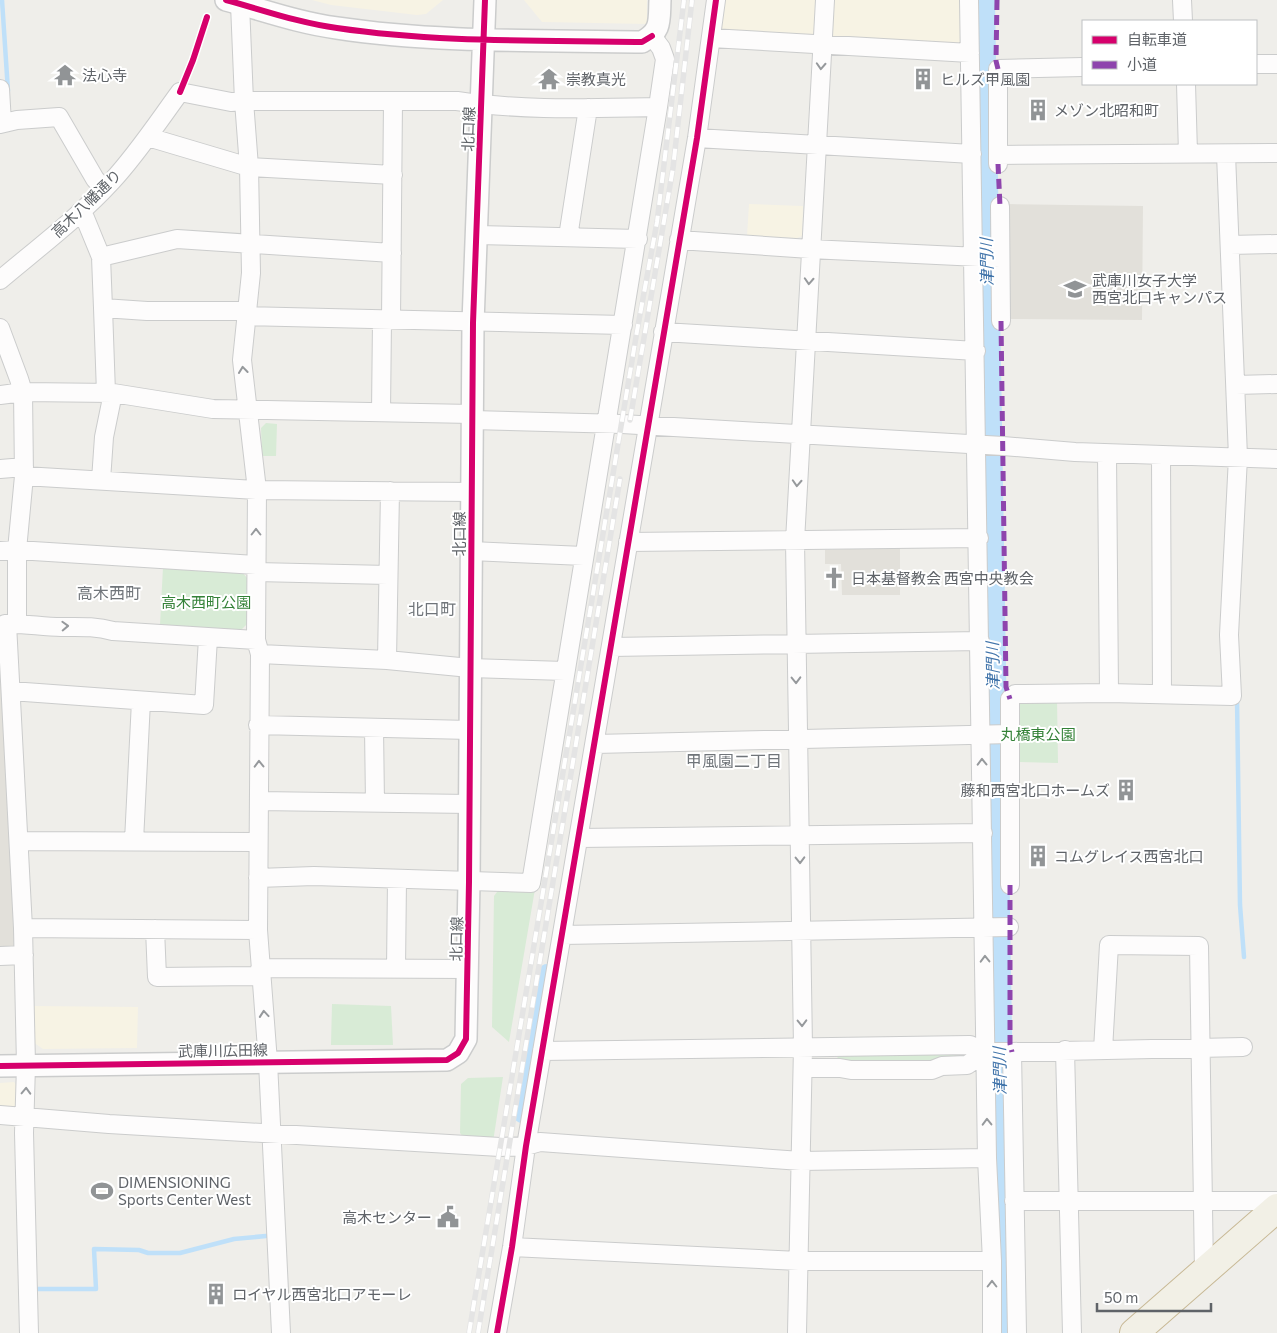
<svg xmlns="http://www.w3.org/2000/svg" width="1277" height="1333" viewBox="0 0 1277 1333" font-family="Commissioner,'Noto Sans JP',sans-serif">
<rect width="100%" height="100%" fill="#efeeea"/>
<path fill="#f7f3e4" d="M312,0H443L426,14L417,15L331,5Z
M524,0H647V24L542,22Z
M720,0H819L817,33L809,39L719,33Z
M831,0H964L963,44L835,39L829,34Z
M749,204L803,206L802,236L797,238L747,236Z
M32,1006L138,1007L137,1048L43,1049L33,1042Z
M14,1082L19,1089L18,1108H0V1083Z"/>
<path fill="#e2e0da" d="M1007,204L1143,206L1142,320L1006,319Z
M900,547V595H842L841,564H825V550Z
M0,640L17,944L11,950H0Z"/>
<path fill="#d8ebd6" d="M266,423L277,424L276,456H262L261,428Z
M163,567L241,571L248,579V623L241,630L160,625Z
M1057,699L1058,763L1019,762L1018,706L1024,700Z
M500,888L535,889L509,1042L492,1027L494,896Z
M332,1004L391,1006L393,1045H331Z
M964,1050V1061H837L838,1054Z
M503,1077L493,1142L466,1140L460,1133L461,1084L468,1078Z"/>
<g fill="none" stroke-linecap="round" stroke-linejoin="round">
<path stroke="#bfe0f9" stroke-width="4.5" d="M2,0L8,91
M1237,698L1240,905L1244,957
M37,1289H96L94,1249L139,1250L148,1253H180L234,1239L266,1236"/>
<path stroke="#bfe0f9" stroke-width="16" d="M522,1115L526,1105L535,1034L547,972"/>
<path stroke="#bfe0f9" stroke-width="28" d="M981,0L1003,1333"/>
<g stroke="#cbcccc" stroke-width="20">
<path id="minor" d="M969,0L987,1158L992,1261V1333
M1182,0L1183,21
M240,4L244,101L249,167L251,273L242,360L257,490L256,640L260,654L258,930L268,1062L281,1333
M711,38L970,53
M1256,64H1277
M1186,84L1188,153
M0,89L2,123
M0,124L17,120L59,117L95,179L104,189
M148,137L249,167L393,175
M697,138L972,154
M998,155L1277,153
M998,164V69L1083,67
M1000,206L1001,321
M80,212L85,218L101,257L103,308L147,311H248
M477,235L638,239
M568,237L588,108
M679,240L810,249L1000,258
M1230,245L1277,244
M101,257L177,239L392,253
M0,280C38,248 79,217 112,181C137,154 158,122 180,92L231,102L244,101H457C523,111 591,108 658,107
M103,308L106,393
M247,316L623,325
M391,320L393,101
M0,328L19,379L23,392L24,476L17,550V624
M663,332L976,351
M1236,385L1277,384
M0,395L23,392L113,393L213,409L472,414
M381,412L382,320
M472,420L622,424L1003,446L1075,452L1277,459
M1107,454L1109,693
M1161,455L1162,694
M0,469L24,467
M24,476L257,490L471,492
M101,480L104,437L113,393
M628,542L979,538
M0,551L17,550L256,565
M471,551L584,556
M256,572L388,575
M5,624C24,623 42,627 61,627C79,627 95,626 113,631L256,640
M7,624L23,928L26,1065L24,1133L29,1333
M611,647L980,641
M260,654L387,660L470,668L565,671
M387,660L390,491
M11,691L204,705L208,638
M258,725L470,730
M374,728L375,803
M595,744L1010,734
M259,801L469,804
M579,838L983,833
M19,841L258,842
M134,841L141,701
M258,878L314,876L531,883L658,107L665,59L661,48L652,36
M1010,885V699L1015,694H1024L1109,693L1232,696L1229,635L1238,457L1226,154
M23,928L258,930
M155,929L157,977L261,976
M562,935L1009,927
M0,956L24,955
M260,968L468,969
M396,969L397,880
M1065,1050L1072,1333
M1103,1050L1109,945L1199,946L1204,1272
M542,1051L970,1045L986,1052H1012L1243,1047
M1012,1052L1017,1333
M803,1068H840L851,1070H932L942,1066L967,1065L986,1052
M0,1115L109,1124L500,1147L526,1146L540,1142L801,1161L987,1158
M1014,1201H1277
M512,1247L799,1261H992
M497,1333L512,1247L526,1146L697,138L716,0
M797,1333L803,1047L795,541L825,0"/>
</g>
<g stroke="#cbcccc" stroke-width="24">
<path id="tertiary" d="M226,0C263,10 299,23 337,28C438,43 541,40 642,42C662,31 659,21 660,0
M0,1066L447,1060L458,1053L466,1039L469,882L473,323L485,0"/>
</g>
<g stroke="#c8b996" stroke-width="30">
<path id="trunk" d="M1134,1333L1277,1208"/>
</g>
<use href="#minor" stroke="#fdfcfc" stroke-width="18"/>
<use href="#tertiary" stroke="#fdfcfc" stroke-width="21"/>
<use href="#trunk" stroke="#f2f0e6" stroke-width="28"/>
<g stroke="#e4e4e4" stroke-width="5.5">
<path id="rail" d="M630,420L673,168L692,0
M469,1333L637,331L657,222L684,0
M478,1333L620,479"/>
</g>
<use href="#rail" stroke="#fff" stroke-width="4" stroke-dasharray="11" stroke-linecap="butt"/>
<path stroke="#8e44ad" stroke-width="5" stroke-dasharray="10 5" stroke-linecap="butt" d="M997,0L996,61L998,69
M998,164L1000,206
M1001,321L1006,687L1010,699
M1010,885V1044L1012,1052"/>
<g stroke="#fff" stroke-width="9">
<path id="cycleway" d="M226,0C263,10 299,23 337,28C438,43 541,40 642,42L652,36
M180,92L193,60L207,17
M0,1066L447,1060L458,1053L466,1039L469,882L473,323L485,0
M497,1333L512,1247L526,1146L697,138L716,0"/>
</g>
<use href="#cycleway" stroke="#d6006c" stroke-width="6"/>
</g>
<defs><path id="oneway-chevron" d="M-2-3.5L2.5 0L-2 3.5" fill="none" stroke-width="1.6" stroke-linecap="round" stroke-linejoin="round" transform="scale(1.25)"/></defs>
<g stroke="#96999c">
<use href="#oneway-chevron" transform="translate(821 66) rotate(93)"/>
<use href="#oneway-chevron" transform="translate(809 281) rotate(93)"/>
<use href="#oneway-chevron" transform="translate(243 370) rotate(-96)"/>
<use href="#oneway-chevron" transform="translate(797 483) rotate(93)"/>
<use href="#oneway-chevron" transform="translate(256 532) rotate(-90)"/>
<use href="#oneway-chevron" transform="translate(65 626) rotate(-2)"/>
<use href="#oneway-chevron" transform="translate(796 680) rotate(89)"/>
<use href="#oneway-chevron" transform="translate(982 762) rotate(-91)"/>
<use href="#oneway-chevron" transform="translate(259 764) rotate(-91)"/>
<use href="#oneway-chevron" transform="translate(800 860) rotate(89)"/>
<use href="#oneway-chevron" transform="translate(985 959) rotate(-91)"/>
<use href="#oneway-chevron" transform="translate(264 1014) rotate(-95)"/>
<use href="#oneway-chevron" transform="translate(802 1023) rotate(89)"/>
<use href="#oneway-chevron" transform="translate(26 1091) rotate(-88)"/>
<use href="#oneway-chevron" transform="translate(987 1122) rotate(-91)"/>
<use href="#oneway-chevron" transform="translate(992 1284) rotate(-90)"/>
</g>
<defs>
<g id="temple-bare" transform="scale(1.725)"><path d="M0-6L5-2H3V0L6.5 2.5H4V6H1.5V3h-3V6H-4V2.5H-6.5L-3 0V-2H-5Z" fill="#919496" stroke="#fff" stroke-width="2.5" paint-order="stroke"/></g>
<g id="building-bare" transform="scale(1.725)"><path d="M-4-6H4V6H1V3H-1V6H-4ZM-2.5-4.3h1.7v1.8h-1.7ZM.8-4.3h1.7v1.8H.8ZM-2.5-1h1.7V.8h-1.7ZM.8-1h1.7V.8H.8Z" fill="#919496" stroke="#fff" stroke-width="2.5" paint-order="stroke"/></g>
<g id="university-bare" transform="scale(1.725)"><path d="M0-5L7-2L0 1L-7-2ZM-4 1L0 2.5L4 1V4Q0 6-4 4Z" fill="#919496" stroke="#fff" stroke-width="2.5" paint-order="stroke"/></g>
<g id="church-bare" transform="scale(1.725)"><path d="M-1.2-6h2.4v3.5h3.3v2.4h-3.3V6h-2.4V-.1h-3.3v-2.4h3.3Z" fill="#919496" stroke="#fff" stroke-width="2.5" paint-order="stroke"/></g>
<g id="stadium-bare" transform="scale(1.725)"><path d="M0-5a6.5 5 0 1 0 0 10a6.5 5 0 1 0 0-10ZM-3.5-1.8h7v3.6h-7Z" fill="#919496" stroke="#fff" stroke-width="2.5" paint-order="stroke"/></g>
<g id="civic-bare" transform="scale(1.725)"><path d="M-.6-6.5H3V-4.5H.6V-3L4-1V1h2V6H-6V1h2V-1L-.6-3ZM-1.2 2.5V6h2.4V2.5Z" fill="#919496" stroke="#fff" stroke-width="2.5" paint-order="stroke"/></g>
</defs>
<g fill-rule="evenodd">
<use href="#temple-bare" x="65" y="75"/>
<use href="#temple-bare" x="549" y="79"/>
<use href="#building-bare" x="923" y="79"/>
<use href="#building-bare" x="1038" y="110"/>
<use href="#university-bare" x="1075" y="289"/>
<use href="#church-bare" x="834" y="578"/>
<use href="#building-bare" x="1126" y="790"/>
<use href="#building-bare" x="1038" y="856"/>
<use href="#stadium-bare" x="102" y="1191"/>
<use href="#civic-bare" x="448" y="1217"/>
<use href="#building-bare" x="216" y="1294"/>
</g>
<g text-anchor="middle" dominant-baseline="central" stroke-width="4" stroke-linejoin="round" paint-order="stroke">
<g font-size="15" fill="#5f6368" stroke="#fff" text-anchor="start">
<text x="82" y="75">法心寺</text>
<text x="566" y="79">崇教真光</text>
<text x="940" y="79">ヒルズ甲風園</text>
<text x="1054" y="110">メゾン北昭和町</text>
<text x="1092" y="280">武庫川女子大学<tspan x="1092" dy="17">西宮北口キャンパス</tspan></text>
<text x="851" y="578">日本基督教会 西宮中央教会</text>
<text x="1110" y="790" text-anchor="end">藤和西宮北口ホームズ</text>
<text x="1054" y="856">コムグレイス西宮北口</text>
<text x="118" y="1182">DIMENSIONING<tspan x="118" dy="17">Sports Center West</tspan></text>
<text x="432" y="1217" text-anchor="end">高木センター</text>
<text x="232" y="1294">ロイヤル西宮北口アモーレ</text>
</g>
<g font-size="15" fill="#5f6368" stroke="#fff">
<text transform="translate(468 129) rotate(-88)">北口線</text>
<text transform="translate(86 203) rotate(-44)">高木八幡通り</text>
<text transform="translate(459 534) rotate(-90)">北口線</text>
<text transform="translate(456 939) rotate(-89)">北口線</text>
<text transform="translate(223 1050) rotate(-1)">武庫川広田線</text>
</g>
<g font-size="15" fill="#348238" stroke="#fff">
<text x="206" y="602">高木西町公園</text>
<text x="1038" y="734">丸橋東公園</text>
</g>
<g font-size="16" font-style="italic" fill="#4174aa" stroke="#fff">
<text transform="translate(986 262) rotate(-91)">津門川</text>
<text transform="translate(992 666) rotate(-91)">津門川</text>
<text transform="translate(999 1071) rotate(-91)">津門川</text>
</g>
<g font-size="16" fill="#70757a" stroke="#fff">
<text x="109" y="592">高木西町</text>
<text x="432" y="608">北口町</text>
<text x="734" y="760">甲風園二丁目</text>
</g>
</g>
<rect x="1082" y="20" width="175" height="65" fill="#ffffff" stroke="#bfc1c3"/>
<rect x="1092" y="36" width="25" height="8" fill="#d6006c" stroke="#bfc1c3"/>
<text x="1127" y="45" font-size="15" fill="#5f6368">自転車道</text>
<rect x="1092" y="61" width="25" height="8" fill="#8e44ad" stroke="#bfc1c3"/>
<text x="1127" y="70" font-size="15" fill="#5f6368">小道</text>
<path d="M1097 1303v8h114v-8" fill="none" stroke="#5f6368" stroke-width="2.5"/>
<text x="1104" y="1303" font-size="15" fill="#5f6368" stroke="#ffffff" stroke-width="4" paint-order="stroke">50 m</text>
</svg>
